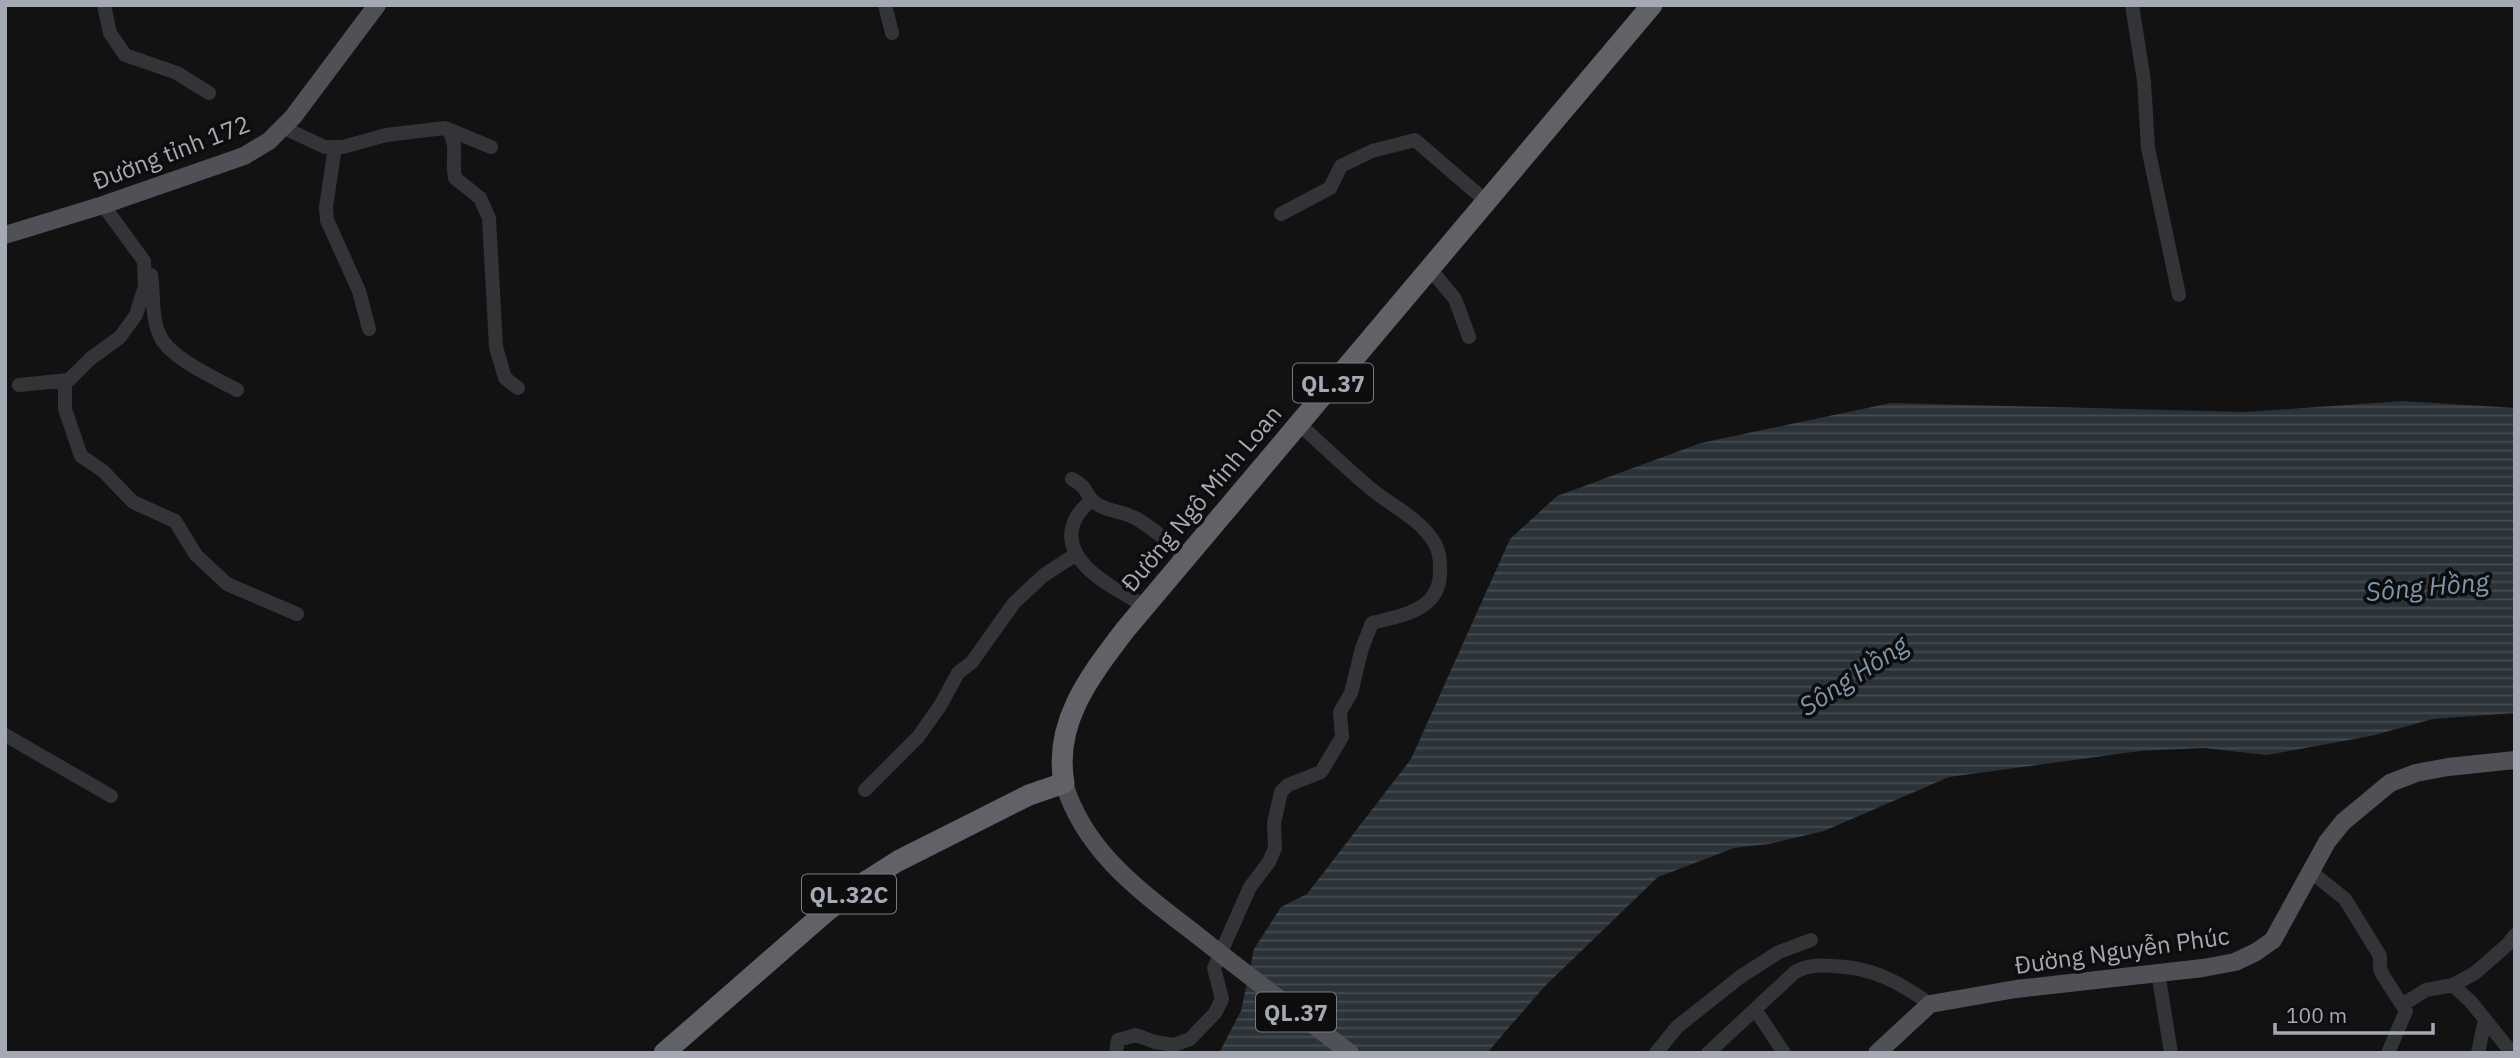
<svg xmlns="http://www.w3.org/2000/svg" width="2520" height="1058" viewBox="0 0 2520 1058" font-family="'IBM Plex Sans',sans-serif">
<defs>
<pattern id="water-rules" width="6" height="5" patternUnits="userSpaceOnUse" patternTransform="scale(1.75)"><rect width="6" height="5" fill="#2b3238"/><path d="M0 2.5h6" fill="none" stroke="#474d52"/></pattern>
</defs>
<rect width="100%" height="100%" fill="#121213"/>
<path fill="url(#water-rules)" d="M2403,401L2515,408V713L2433,719L2371,736L2267,755L2204,748L2140,751L1949,777L1824,831L1769,844L1734,848L1658,877L1544,987L1487,1053H1219L1241,1011L1254,949L1281,907L1307,894L1411,759L1510,539L1557,496L1701,443L1891,403L2245,412Z"/>
<g fill="none" stroke-linecap="round" stroke-linejoin="round">
<path stroke="#333438" stroke-width="14" d="M104,5L110,33L125,55L177,73L209,93
M885,5L892,33
M2132,5L2144,81L2148,148L2179,295
M284,128L325,147H343L386,135L445,128L491,147
M448,129C459,147 451,158 455,178L480,198L489,218L496,347L505,378L518,388
M335,147L326,207L327,220L359,291L369,329
M1281,214L1330,188L1341,166L1372,151L1415,140L1487,202
M1431,270L1455,299L1469,337
M151,275C154,293 151,318 160,336C170,358 215,378 237,390
M65,381V409L81,456L103,471L133,502L175,521L196,555L227,584L297,614
M19,385L69,380L90,359L120,337L136,315L145,286L144,261L103,205
M1072,479C1089,488 1084,493 1094,502C1104,511 1122,511 1135,518C1154,528 1170,544 1187,558
M1091,500C1087,505 1080,510 1077,516C1052,560 1116,589 1145,606
M5,735L111,796
M865,790L918,737L940,706L958,673L972,662L1014,603L1044,575L1075,555
M2310,871L2345,899L2380,956V969L2384,977L2402,1005L2426,990L2453,985L2475,973L2507,945L2515,935
M2158,972L2171,1053
M2453,985L2471,1002L2512,1053
M1755,1009L1784,1053
M1116,1053L1118,1040L1136,1035L1155,1042L1174,1045L1190,1039L1215,1013L1222,999L1214,968L1250,887L1269,862L1275,848L1274,823L1281,792L1288,785L1321,772L1342,737L1340,712L1351,693L1362,648L1372,623C1403,615 1442,610 1440,569C1440,558 1439,549 1432,539C1417,517 1390,505 1370,488C1345,467 1322,445 1298,423
M1656,1053L1677,1027L1740,977L1779,952L1811,940
M1708,1053L1795,972C1808,965 1818,965 1833,966C1872,967 1899,982 1930,1004
M2388,1053L2406,1011
M2478,1053L2485,1019"/>
<path stroke="#4f5157" stroke-width="18" d="M5,235L103,205L244,156L269,141L293,117L377,5
M1064,783C1086,857 1149,897 1207,943C1254,980 1302,1016 1350,1053
M1877,1053L1930,1004L2016,989L2203,968L2235,962L2256,952L2273,940L2327,842L2343,822L2390,783L2416,773L2448,767L2515,760"/>
<path stroke="#606268" stroke-width="21" d="M664,1053L828,910L868,880L898,861L1029,795L1064,783C1053,722 1091,675 1125,630L1652,5"/>
</g>
<g text-anchor="middle" dominant-baseline="central" stroke-width="7" stroke-linejoin="round" paint-order="stroke">
<g fill="#0d0d0e" stroke="#777a82" stroke-width="2">
<rect x="1293" y="363.5" width="80" height="39" rx="5"/>
<rect x="802" y="874.5" width="94" height="39" rx="5"/>
<rect x="1256" y="992.5" width="80" height="39" rx="5"/>
</g>
<g font-size="23" font-weight="bold" fill="#a4a9b3">
<text x="1333" y="383">QL.37</text>
<text x="849" y="894">QL.32C</text>
<text x="1296" y="1012">QL.37</text>
</g>
<g font-size="24" fill="#a4a9b3" stroke="#0d0d0e">
<text transform="translate(171 152) rotate(-21)">Đường tỉnh 172</text>
<text transform="translate(1201 498) rotate(-50)">Đường Ngô Minh Loan</text>
<text transform="translate(2122 950) rotate(-8)">Đường Nguyễn Phúc</text>
</g>
<g font-size="26" font-style="italic" fill="#7d95ab" stroke="#0d0d0e">
<text transform="translate(2427 586) rotate(-5)">Sông Hồng</text>
<text transform="translate(1853 675) rotate(-33)">Sông Hồng</text>
</g>
</g>
<rect width="2520" height="1058" fill="none" stroke="#a4a9b3" stroke-width="14"/>
<path d="M2275 1023v10h158v-10" fill="none" stroke="#a4a9b3" stroke-width="3.5"/>
<text x="2286" y="1023" font-size="21" fill="#a4a9b3" stroke="#0d0d0e" stroke-width="5" paint-order="stroke">100 m</text>
</svg>
